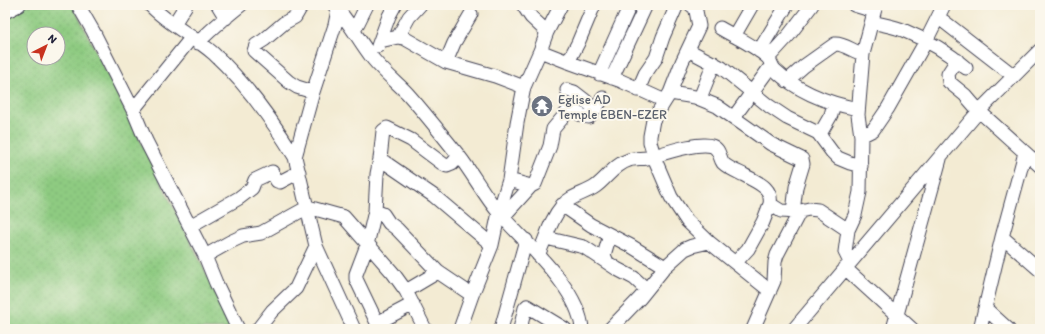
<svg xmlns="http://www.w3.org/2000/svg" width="1045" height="334" viewBox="0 0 1045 334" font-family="Itim,sans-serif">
<defs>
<pattern id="grass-dots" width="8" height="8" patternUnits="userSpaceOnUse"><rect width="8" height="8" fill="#8ecb81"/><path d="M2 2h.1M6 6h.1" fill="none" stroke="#7aae70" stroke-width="1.8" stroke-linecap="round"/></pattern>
</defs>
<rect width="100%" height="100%" fill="#fbf7ec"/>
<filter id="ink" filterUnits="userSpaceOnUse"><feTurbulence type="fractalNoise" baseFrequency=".025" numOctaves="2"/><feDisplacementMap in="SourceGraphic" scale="8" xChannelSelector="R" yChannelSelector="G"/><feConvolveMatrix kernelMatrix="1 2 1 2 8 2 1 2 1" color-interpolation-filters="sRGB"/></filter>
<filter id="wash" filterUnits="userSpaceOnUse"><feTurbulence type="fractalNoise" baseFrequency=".012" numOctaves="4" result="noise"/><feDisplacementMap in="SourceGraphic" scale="16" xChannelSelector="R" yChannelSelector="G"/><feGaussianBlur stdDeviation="0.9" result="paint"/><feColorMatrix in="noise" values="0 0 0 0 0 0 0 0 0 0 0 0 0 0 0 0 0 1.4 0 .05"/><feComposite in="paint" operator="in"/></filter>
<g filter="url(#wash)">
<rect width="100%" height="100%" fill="#f3ebd3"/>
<path fill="url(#grass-dots)" stroke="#58765e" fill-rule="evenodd" d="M23,5H73L234,329H5V14ZM34,34H58V58H34Z"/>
</g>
<g filter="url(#ink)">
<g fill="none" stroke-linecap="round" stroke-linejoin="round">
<g stroke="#414052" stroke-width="15">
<path id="minor" d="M78,5L93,31L133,110L146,141L205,256L216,283L238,329
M150,5C168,24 193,36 213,53C246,83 272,120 295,157
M218,5L226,18
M302,5L295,17L284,23L264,40L256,45L254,51L289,82L297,87L313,92
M334,5C349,21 359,41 373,59C383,71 396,82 407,93C425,113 442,135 459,156C473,174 484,195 499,213C525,243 579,288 582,329
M339,5L335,25L313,92L295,157L316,246L354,329
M523,5L531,17L547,32
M691,5L694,7L696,11L699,26L682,62L670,93L653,120L650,136V142L656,162L671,197L687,221L709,242L770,291
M854,5L874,11
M5,12L19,5
M938,17L1014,76
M872,22C883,25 895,26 905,31C927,40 948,52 966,68
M174,24L186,5
M720,28C735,37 754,45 767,57C771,60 771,66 775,70C798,92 827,103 858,109
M354,31L367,5
M734,36L752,5
M398,37L409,17L420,5
M380,41L398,37L404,38L446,62L495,76L524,87
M198,43C211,29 226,17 241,5
M378,46L389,16L395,5
M688,50L722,68L769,106L787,118L818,133L832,152L838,158L850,163L861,166
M540,51L568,62L621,81L665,101
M759,51L787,5
M768,58L789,35L812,5
M957,60L948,74L949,82L965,95L979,111L1040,166
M446,62L454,43L471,14
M568,62L578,43L594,5
M599,74L630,5
M612,78L646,5
M787,81L804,66L835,44C843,43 854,52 863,54
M567,90L574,92L596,109
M638,90L645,74L656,58L663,37L677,5
M670,93L695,97L717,106L771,144L802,159L803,164L796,187L793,212
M700,98L714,63
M133,110L192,37
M734,117L771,66
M820,134L831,115L834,103
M861,136L873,130L888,108L926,41L944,5
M380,159L383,131L387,128L411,140L443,164L447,166L452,164L459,156
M509,180L531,186L535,184L550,146L553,129L569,110C576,110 581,117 589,117L603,98
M562,205L591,225L631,246L665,267
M375,211L383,214L389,223L397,229L438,272L472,295
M503,217L531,186
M190,226L239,198L252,188L255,180L272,172L277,181L280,182L299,172
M1002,237L1040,270
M546,238L584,247L617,269L634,278L646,289
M538,255C546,239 550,220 562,206C571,195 585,194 596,186C607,178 615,164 629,160C634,158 641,159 647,158C662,154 698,141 712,146C720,149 719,157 723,163C728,168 738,172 744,175C756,182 773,187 770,204L781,211L796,212L809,209L818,210L848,230
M205,256L230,242L243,236L261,233L308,207L344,217L393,273L406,291L425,329
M607,262L604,255L610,235
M736,262L748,249L763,222L770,204
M850,262L845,252L848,230L855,215L860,192L861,136L858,115L863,54L876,5
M845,268L912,329
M406,291L438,272
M986,309L1008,329
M377,323L413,304
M258,329L272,311L296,288L316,246
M380,329L356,279V274L367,245L375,211L377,174L380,159L434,196L492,245
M460,329L472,295L492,245L499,212L509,180L517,123L524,87L540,51L547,32L561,5
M501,329L526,240
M520,329L525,308L527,306L565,329
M610,329L640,298L665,267L685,249L692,246L709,242
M753,329L774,281L775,262L777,255L800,211
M794,329L979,111L1040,50
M893,329L940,159
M980,329L1002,237L1025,153"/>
</g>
<use href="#minor" stroke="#fff" stroke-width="13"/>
</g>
</g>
<defs>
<g id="temple-disc" transform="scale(1.15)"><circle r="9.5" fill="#6b7280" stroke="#fbf7ec"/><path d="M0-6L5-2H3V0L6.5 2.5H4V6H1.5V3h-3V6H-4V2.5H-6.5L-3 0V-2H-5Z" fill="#fff"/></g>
</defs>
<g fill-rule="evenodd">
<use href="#temple-disc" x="542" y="106"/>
</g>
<g text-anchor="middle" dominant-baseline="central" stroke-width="4" stroke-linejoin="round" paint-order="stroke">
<g font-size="13" fill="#5b616d" stroke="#fbf7ec" text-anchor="start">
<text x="558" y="99">Eglise AD<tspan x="558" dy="15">Temple EBEN-EZER</tspan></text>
</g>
</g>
<rect width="1045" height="334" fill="none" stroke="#fbf7ec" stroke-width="20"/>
<g transform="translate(46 46) rotate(42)"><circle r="19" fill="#fbf7ec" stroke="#a4a2a5"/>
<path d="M0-3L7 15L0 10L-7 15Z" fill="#c8321e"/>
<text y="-6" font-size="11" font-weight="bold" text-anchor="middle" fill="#22223b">N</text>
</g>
</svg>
